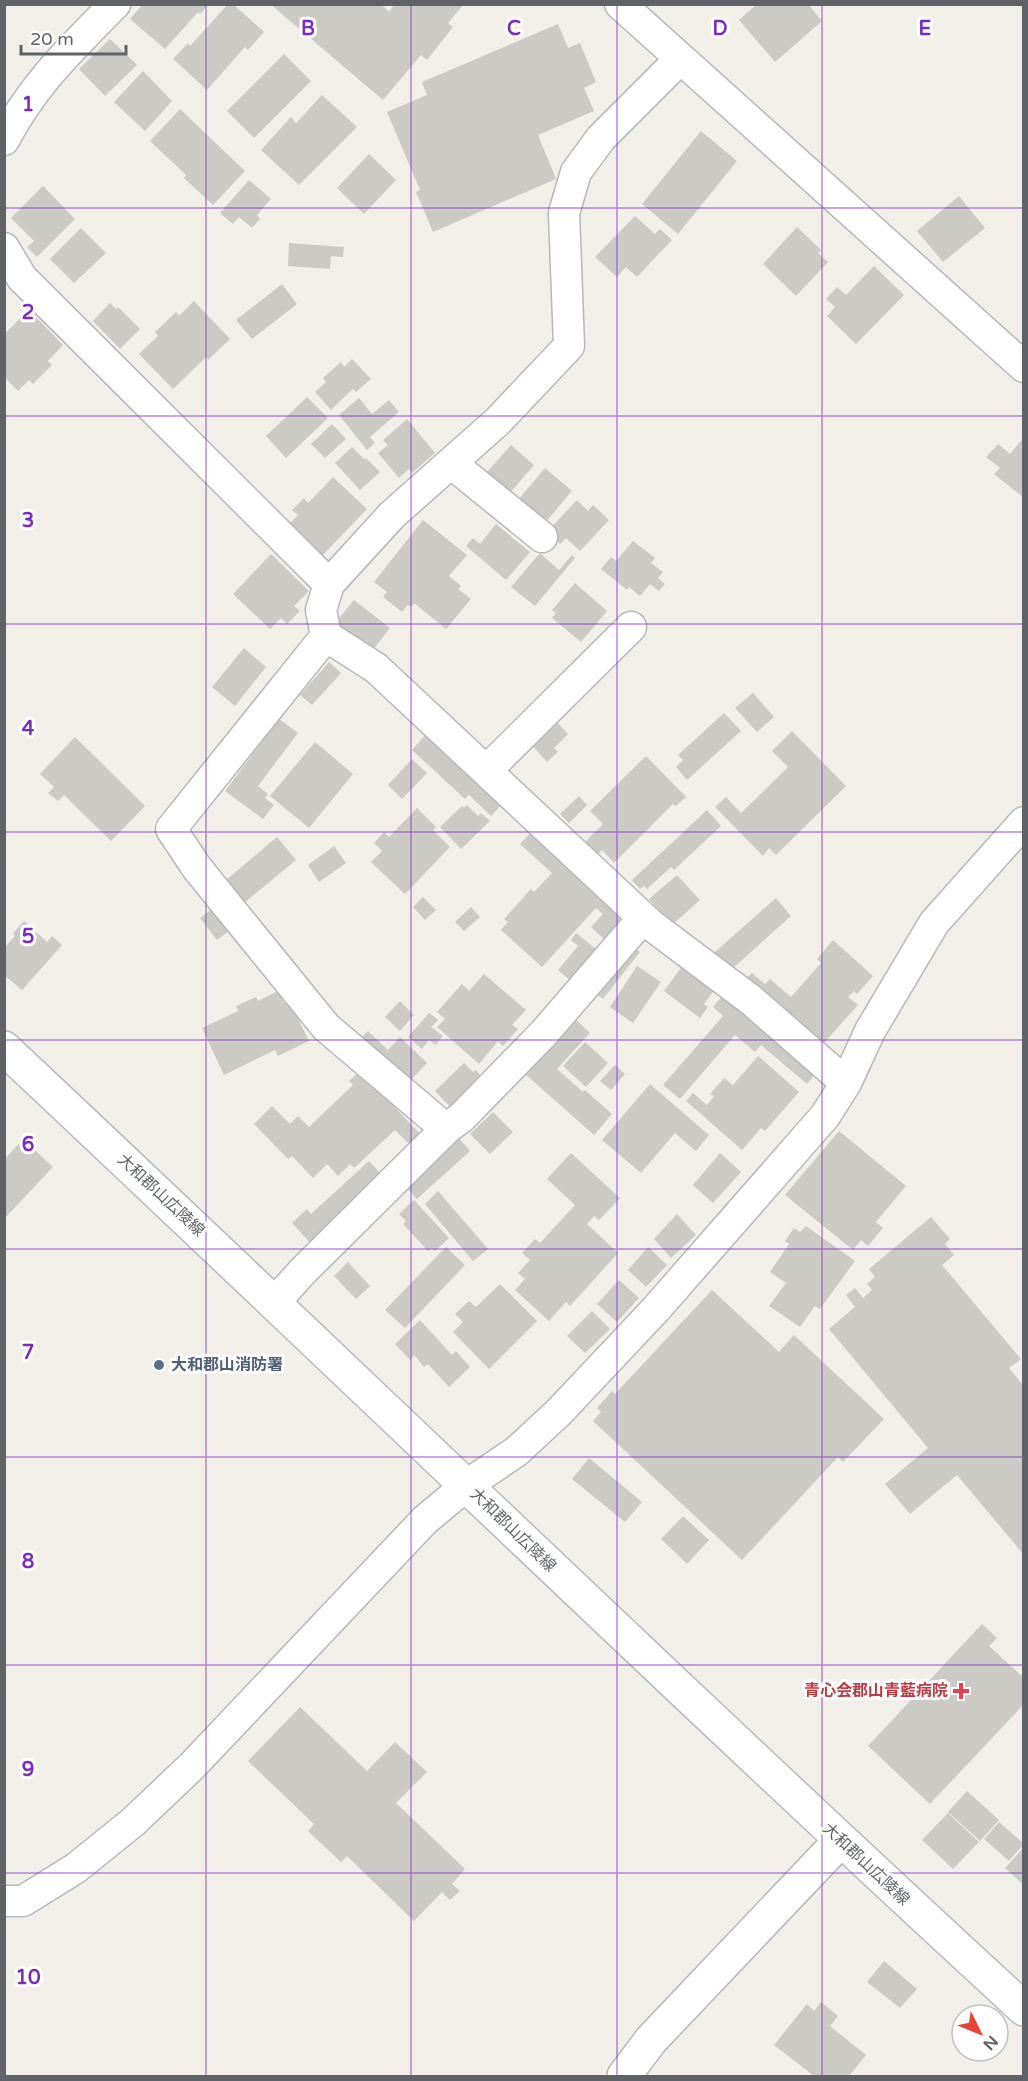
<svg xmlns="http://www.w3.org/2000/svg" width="1028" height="2081" viewBox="0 0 1028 2081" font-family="'Varela Round','Noto Sans JP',sans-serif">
<rect width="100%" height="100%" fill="#f1efe8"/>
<path fill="#cccac5" d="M143,4H209L200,14L198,12L165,49L130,19Z
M228,4H233L264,32L248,50L245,47L207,90L173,59L188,43L190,46Z
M270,4H381L389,12L395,4H464L448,23L453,27L427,60L421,55L383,100Z
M757,4H808L822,21L775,62L739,20Z
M558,24L568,48L580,43L596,82L584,88L594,111L538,135L556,179L433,232L416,192L420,190L387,112L427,95L422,82Z
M110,39L137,65L105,96L79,69Z
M284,54L311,81L254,138L227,111Z
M143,71L172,101L145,131L114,102Z
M322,95L357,127L299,185L261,150L291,117L296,123Z
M180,109L245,171L213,205L184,178L186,175L150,141Z
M701,131L737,161L678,234L642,204Z
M369,154L396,180L364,214L337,188Z
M249,180L271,199L257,215L260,219L252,228L239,217L233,224L220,213Z
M43,186L75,219L37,257L27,247L34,241L11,218Z
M959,196L985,228L943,262L917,231Z
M635,216L655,234L660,229L672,240L637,277L626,267L617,277L595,257Z
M797,227L821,250L818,253L828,262L796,296L763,264Z
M81,228L106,253L74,283L50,259Z
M289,243L344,247L343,257L331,256L330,269L288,266Z
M874,266L904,295L856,344L827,316L835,307L826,299L837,287L846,295Z
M282,284L297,304L252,339L236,320Z
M194,301L230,339L208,360L206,357L173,389L139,354L158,336L155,332L176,312L179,316Z
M110,303L116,309L118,307L140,329L120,349L93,321Z
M29,310L63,345L48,361L52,365L33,384L29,380L18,391L4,377V334Z
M352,359L371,379L356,392L353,389L331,410L315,392L326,382L323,378L341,362L344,367Z
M307,397L328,418L286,458L266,436Z
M359,398L372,414L389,400L399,412L370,437L375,443L367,450L339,415Z
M407,419L435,453L412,473L409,469L399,478L378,453L388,445L383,440Z
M332,424L346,439L325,458L311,444Z
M1024,437V498L994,474L1000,468L986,457L998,444L1010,454Z
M511,445L534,465L510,493L487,472Z
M352,447L364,459L366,458L380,472L360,490L335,463Z
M545,468L572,491L544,524L517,501Z
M333,477L367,509L321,557L283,531L298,515L292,510L304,498L308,503Z
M577,500L588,511L593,505L609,520L580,551L566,538L560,544L547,532Z
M423,520L467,555L449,576L461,586L458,589L471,599L446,629L414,603L411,607L408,605L402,612L383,597L387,592L374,582Z
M496,524L530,552L506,580L466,546L473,538L480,544Z
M633,541L655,558L651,563L663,572L658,578L665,584L659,591L650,584L640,596L629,587L627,590L601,569L611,557L616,561Z
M540,553L559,570L572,555L575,558L535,606L511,587Z
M271,554L309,591L294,606L300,611L287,624L281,618L270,629L233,594Z
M575,583L607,611L581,642L552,618L556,613L552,610Z
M354,600L390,628L372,651L335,623Z
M244,648L266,667L235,706L212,687Z
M329,662L341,673L312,705L300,695Z
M753,693L774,717L757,732L735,708Z
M724,713L741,731L687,780L676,767L683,760L678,755Z
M279,719L298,733L258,786L268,794L265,798L274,805L263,819L225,791Z
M555,720L568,734L554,748L558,752L547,762L530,743Z
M792,731L846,786L776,855L769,848L763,856L715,807L726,797L741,813L788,767L772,751Z
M428,732L504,802L491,816L469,795L465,799L412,750Z
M75,737L145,806L111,841L64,795L58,801L48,793L54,787L40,774Z
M315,742L353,774L309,828L270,796Z
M646,756L686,797L676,806L673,804L614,863L602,850L595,857L583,844L603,824L590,811Z
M412,759L427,773L402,799L388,785Z
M579,796L587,805L569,823L560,814Z
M467,805L478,816L481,813L490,821L461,849L440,827L462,806L464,808Z
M417,808L436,827L433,830L450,847L405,894L371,862L382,851L374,843L384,832L389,837Z
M707,810L721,826L674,870L671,867L647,889L644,886L640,889L632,880Z
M531,832L625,918L604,939L591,927L603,914L596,908L542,967L501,930L508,922L504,919L531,889L534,892L552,873L520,844Z
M277,837L296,860L244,903L225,881Z
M334,846L346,863L319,882L308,865Z
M677,875L700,900L672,925L649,899Z
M423,897L436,910L425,920L413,907Z
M776,898L791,916L731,970L715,952Z
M471,907L480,917L464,931L455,922Z
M213,908L230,930L217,940L200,918Z
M24,921L47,942L52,936L62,945L22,990L4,975V948L15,936L13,933Z
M576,933L601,953L573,983L558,970L578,946L571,940Z
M833,940L873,976L857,994L854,991L848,997L858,1005L823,1044L747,978L752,973L765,984L770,979L791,997L821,963L817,959Z
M631,945L640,952L603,999L591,990Z
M683,965L715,989L704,1004L708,1007L700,1018L664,991Z
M637,966L661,982L633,1023L610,1007Z
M484,974L526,1010L512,1025L518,1029L503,1046L498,1041L479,1064L437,1027L445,1019L437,1012L462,984L469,991Z
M278,991L284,1003L289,1000L309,1041L278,1056L275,1050L224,1075L202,1028L238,1011L236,1006L256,997L258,1001Z
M724,994L816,1073L807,1084L761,1045L755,1052L735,1035L680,1099L663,1085L723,1016L713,1007Z
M400,1001L414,1015L400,1031L385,1017Z
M429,1013L438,1020L431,1027L443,1036L436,1045L429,1040L422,1049L408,1037Z
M574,1018L590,1033L557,1069L583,1092L585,1090L612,1114L594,1135L524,1073Z
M368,1031L388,1050L400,1037L427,1063L407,1084L395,1068L362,1037Z
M585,1042L608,1063L586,1087L563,1066Z
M758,1056L799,1092L765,1131L761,1128L742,1150L686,1101L693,1093L707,1105L714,1096L710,1094L724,1078L733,1085Z
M464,1063L473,1072L476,1070L483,1079L452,1109L435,1091Z
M615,1065L625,1074L611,1090L600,1081Z
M357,1074L363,1080L366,1077L423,1137L412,1147L395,1130L354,1168L350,1164L338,1176L327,1164L313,1178L292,1156L288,1159L254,1124L272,1106L290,1124L298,1116L309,1127L353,1085L349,1081Z
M650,1084L709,1135L696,1151L675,1133L641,1173L602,1140Z
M493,1112L513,1132L490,1154L470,1134Z
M839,1131L906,1186L876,1222L883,1228L868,1246L861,1240L853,1250L785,1195Z
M458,1137L470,1151L417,1199L405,1186Z
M23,1139L53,1167L4,1219V1160Z
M571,1153L620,1198L599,1220L594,1216L587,1224L618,1253L570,1306L566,1302L549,1321L515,1290L525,1279L518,1273L530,1260L522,1253L535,1239L540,1243L575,1205L547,1179Z
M720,1153L741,1172L713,1203L693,1185Z
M369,1161L381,1174L341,1212L345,1216L313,1246L292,1223L307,1209L311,1214Z
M438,1191L488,1249L473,1261L425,1204Z
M414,1200L449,1238L435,1251L432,1248L428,1251L403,1224L406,1221L399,1214Z
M677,1214L696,1235L671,1258L654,1239Z
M931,1217L950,1239L945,1244L954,1255L942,1265L1021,1359L1009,1368L1024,1386V1555L957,1475L910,1514L885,1484L928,1448L829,1329L855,1307L846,1295L855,1288L863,1298L872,1290L867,1284L875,1277L869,1269Z
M806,1226L855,1261L820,1309L815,1306L800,1327L769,1306L786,1283L770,1272L789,1244L785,1241L794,1228L800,1232Z
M446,1247L465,1265L405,1328L385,1310Z
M648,1247L667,1265L646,1287L628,1270Z
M348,1262L370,1286L356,1299L334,1276Z
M619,1280L639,1298L617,1322L597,1304Z
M500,1284L537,1321L489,1369L453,1332L463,1322L455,1314L469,1301L476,1307Z
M712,1290L779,1352L794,1335L884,1419L843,1462L838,1457L742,1560L593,1421L601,1412L597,1408L612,1391L615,1394Z
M592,1311L610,1329L585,1353L567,1336Z
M420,1320L452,1355L456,1351L470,1367L449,1387L428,1364L424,1367L414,1355L410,1360L395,1344Z
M589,1458L642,1502L625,1522L572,1479Z
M683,1516L709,1540L687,1564L661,1539Z
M982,1624L997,1638L989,1646L1024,1678V1704L930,1804L868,1746Z
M300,1707L367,1771L395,1742L427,1772L396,1803L465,1869L452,1884L460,1891L450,1900L442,1892L414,1921L347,1856L341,1862L308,1831L314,1824L248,1761Z
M967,1791L999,1820L980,1841L948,1812Z
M948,1813L979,1842L953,1869L922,1840Z
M999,1822L1024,1844L1009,1861L984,1839Z
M1024,1847V1885L1005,1868Z
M884,1961L917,1989L900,2008L867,1982Z
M821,2002L838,2016L830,2026L866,2055L849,2076H814L774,2045L807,2004L814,2011Z"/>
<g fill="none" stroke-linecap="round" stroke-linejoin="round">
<g stroke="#b5b8bc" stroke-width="33">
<path id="minor" d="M620,4L1024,367
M4,140C34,83 71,49 115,4
M4,248L22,278L329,584L321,610L326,636L376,668L651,925L751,1000L846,1083
M451,463L542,537
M329,584L392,515L498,421L569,346L564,213L576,172L601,138L680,59
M486,771L631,627
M446,1129L462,1117L544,1033L643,918
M275,1302L302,1272L446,1129L326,1027L197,868L171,829L326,636
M4,1901H23L76,1868L133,1822L192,1766L425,1520L467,1485L517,1451L559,1412L656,1309L825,1116L846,1083L870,1031L934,923L1024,822"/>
</g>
<g stroke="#b5b8bc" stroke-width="36">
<path id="tertiary" d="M624,2076L651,2040L840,1841"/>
</g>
<g stroke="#b6babf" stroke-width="36">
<path id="secondary" d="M4,1048C345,1368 680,1693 1024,2009"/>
</g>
<use href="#minor" stroke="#fff" stroke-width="30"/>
<use href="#tertiary" stroke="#fff" stroke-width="33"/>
<use href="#secondary" stroke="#fff" stroke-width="33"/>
</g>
<path fill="none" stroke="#7b2cbf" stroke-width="1.5" stroke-opacity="0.55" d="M206,4V2076M411,4V2076M617,4V2076M822,4V2076M4,208H1024M4,416H1024M4,624H1024M4,832H1024M4,1040H1024M4,1249H1024M4,1457H1024M4,1665H1024M4,1873H1024"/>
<circle fill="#5c6f8a" stroke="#fff" stroke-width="2" cx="159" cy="1365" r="6"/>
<path fill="#e0444e" stroke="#fff" stroke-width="2" d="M958 1682h6v6h6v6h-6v6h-6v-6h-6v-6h6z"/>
<g text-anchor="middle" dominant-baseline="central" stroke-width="6" stroke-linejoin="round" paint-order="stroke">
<g font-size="16" fill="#5f6368" stroke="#fff">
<text transform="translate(161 1195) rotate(43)">大和郡山広陵線</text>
<text transform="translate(513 1530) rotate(44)">大和郡山広陵線</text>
<text transform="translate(866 1864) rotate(43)">大和郡山広陵線</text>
</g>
<g font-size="16" font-weight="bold" fill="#4e5e75" stroke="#fff" text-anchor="start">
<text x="171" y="1365">大和郡山消防署</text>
</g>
<g font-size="16" font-weight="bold" fill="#be3a42" stroke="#fff" text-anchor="end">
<text x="948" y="1691">青心会郡山青藍病院</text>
</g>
</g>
<g font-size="20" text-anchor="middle" font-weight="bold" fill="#7b2cbf" stroke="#fff" stroke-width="6" stroke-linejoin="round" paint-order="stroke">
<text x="308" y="35">B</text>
<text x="514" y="35">C</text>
<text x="720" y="35">D</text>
<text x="925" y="35">E</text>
<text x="28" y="111">1</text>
<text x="28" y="319">2</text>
<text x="28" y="527">3</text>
<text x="28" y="735">4</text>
<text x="28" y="943">5</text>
<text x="28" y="1151">6</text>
<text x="28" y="1359">7</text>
<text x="28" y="1568">8</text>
<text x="28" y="1776">9</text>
<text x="28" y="1984">10</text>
</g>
<rect width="1028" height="2081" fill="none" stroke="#5f6368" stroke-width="12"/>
<g transform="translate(980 2033) rotate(133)"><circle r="28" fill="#ffffff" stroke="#bfc1c3" stroke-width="1.5"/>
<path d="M0-4.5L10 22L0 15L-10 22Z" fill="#ea4335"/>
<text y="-9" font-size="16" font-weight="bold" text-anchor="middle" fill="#5f6368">N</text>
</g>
<path d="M21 45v9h105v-9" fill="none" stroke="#5f6368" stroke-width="3"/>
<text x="30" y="45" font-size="18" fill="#5f6368" stroke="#ffffff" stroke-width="4.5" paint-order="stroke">20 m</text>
</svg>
